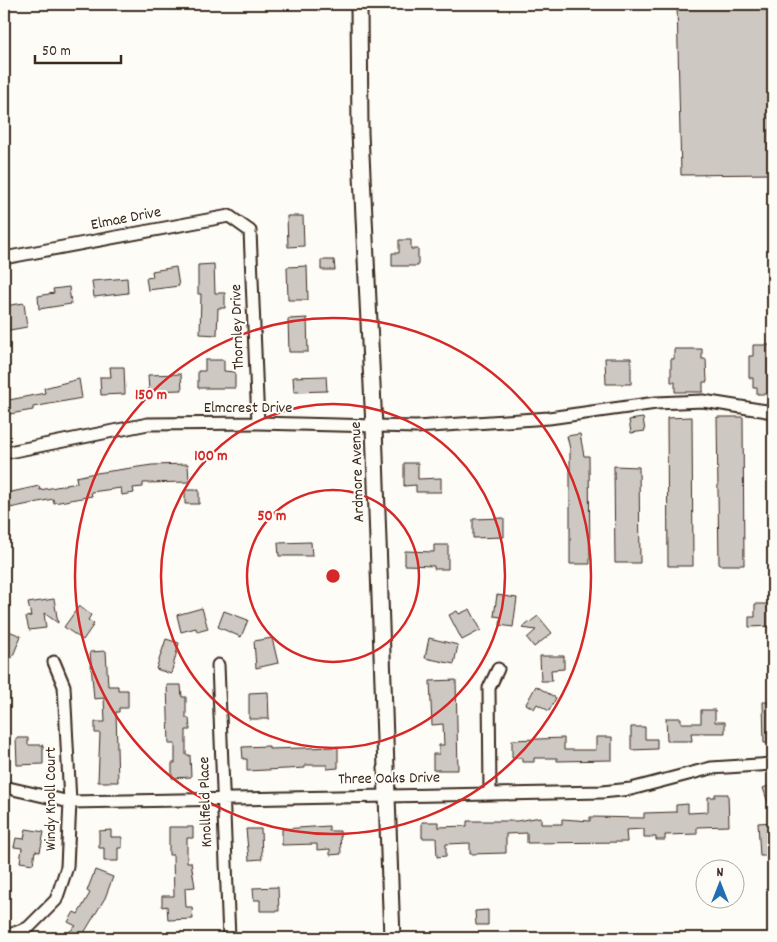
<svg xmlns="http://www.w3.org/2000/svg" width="777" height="942" viewBox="0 0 777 942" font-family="Dekko,sans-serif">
<rect width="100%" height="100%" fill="#fdfcf7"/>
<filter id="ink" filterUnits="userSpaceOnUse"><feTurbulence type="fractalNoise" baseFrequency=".02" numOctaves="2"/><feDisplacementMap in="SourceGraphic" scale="10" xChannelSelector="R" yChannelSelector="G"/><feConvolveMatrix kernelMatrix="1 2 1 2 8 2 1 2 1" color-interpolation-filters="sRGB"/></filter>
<g filter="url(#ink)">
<path fill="#cdc8c2" stroke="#3b2a1e" d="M677,4H773V174L681,175Z
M287,216H303L304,246L288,247Z
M399,240H411V249H418V266H392V253H399Z
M321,260H334L335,270H321Z
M214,264L215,293H225V308H218L217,335L200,334L201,294H198V265Z
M307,266L308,300H288L287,267Z
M176,267L179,286L148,290L146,278L153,277L152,271Z
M127,278L128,293L94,297L92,281Z
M69,287L71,304L39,309L38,296L54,293L53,289Z
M24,303L27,327L4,331V306Z
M307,318L308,352H289L288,319Z
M753,345H773V394H757V388H753V378H749V356H753Z
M674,349H702V359H706L707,382H703V392H675V382H671V359H674Z
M605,358H631V384H606Z
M205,360H224V371L235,372V388H198V371H205Z
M110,367H124L125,394L101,395L100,377H111Z
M181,374L182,390L149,391L148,375Z
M326,376L327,391L294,392L293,377Z
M79,379L82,398L33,407V410L4,415V401L45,393L44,388Z
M692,417L693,566H668L667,418Z
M717,417H743L744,565H719Z
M643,418L645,431L631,433L629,420Z
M580,434L584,456H589L590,564H570V449L567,436Z
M404,463H418V479L441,478V492H416V485L404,486Z
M188,464L189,482L143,483V487L133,488L134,493L122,495L121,488L91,492L92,496L54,503L53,499L10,508L7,493L39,486L40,490L77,483L76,477L90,474L152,465Z
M614,466L639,467L640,563H615Z
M185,490H199V504H185Z
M504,518V537L473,538V519Z
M311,542L312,556H279L278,543Z
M434,545H448V569H434V566L405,565V551L434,552Z
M497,595L517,598L513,627L500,625L501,617L494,616Z
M54,599L58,623L44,613L46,628L29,630L26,617L31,616L28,603Z
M755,604H773V626L749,627V617H755Z
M79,606L91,615L88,620L94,624L83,640L64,627Z
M202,608L208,629L197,632L196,628L181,632L177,615Z
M470,609L481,630L462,640L449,615L457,611L459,614Z
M224,611L248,620L241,637L218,627Z
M538,616L552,633L534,647L527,638L536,630L522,628Z
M4,629L21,636L12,658L4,655Z
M272,638L278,663L256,668L254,641Z
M429,638L458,645L454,664L425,658Z
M166,639L179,643L171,674L156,669Z
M106,651L108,686H118V690H128V708H119V712H116L118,782H98L100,733H95V722H105L104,698L94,699L90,652Z
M540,656H564V669L551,670L552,681H541Z
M456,680L458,770H433V754H439V745H444L443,724L432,725L430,681Z
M167,685H181L182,697H186V718H189L190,730H186V755H190L191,777L172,778V763H175V744H169Z
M536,686L556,698L549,711L537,704L534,709L526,704Z
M268,692L269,719H249V693Z
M763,702H773V743H764Z
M701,710H715V722H725V733H691L692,741H667L666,718H681V723H701Z
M631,727H645V739H657V749L631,750Z
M596,737H612V760L557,761V758H534V762H522V758H512V740L564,738V750H596Z
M16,738H28V745H43V764L17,765Z
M269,746V749L338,747V768L327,769V765H305V768L247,771V759H243L242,747Z
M773,784V814H772L763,788Z
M715,794H728L729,826L697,827V834L665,835V840H656V837H644V829L626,830L627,842L527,843V833L506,834V853L470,854V843L446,844V856L437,857L436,838H422V822H438V827L467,826V821H517L541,817V824H562V819L590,821V817L644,818V813L676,812V805L688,804V813L708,812V797H715Z
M773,822V856H760L758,823Z
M329,826V831H340L341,854L330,855V849L317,850V844L282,845V829Z
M169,827H193V838H187V862H191L195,887L185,888L186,907H192L193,919L168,920L167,906L162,907V896H174L173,855H169Z
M26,829L44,832L40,852L35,851L33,864L20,862L22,848L14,847L16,838L24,839Z
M246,829H261L262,859L249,860Z
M111,830V837H122V848H118V861H104V848H99V831Z
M95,870L113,877L105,898L81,938H62L76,926L68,922L74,912L78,914L90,893L87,891Z
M278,887L279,911H260V900H254L253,888Z
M488,910V925H476L475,911Z"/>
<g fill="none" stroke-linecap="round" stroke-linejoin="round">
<g stroke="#3b2a1e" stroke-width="15">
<path id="minor" d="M4,258L229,216L250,231L258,423
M4,453L148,424L258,423L416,427L549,418L656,403L703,401L773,412
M218,665L229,938
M4,787L70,802L602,792L631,789L711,768L773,764
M490,793L489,688L498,669
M4,937L28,928L56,900L67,867L70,802L64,686L54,662"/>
</g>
<g stroke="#3b2a1e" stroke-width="19">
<path id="major" d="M359,4L360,133L374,427L392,938"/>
</g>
<use href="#minor" stroke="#fdfcf7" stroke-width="11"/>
<use href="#major" stroke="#fdfcf7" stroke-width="15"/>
</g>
</g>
<g fill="none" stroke="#d62828" stroke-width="2.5">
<circle cx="333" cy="576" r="86"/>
<circle cx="333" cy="576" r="172"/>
<circle cx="333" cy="576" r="258"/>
</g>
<g text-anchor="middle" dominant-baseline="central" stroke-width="4" stroke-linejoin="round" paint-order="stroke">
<g font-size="16" fill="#3b2a1e" stroke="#fdfcf7">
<text transform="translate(126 219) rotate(-11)">Elmae Drive</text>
<text transform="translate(238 327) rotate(-92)">Thornley Drive</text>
<text x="248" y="408">Elmcrest Drive</text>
<text transform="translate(358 472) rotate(-92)">Ardmore Avenue</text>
<text transform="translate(389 779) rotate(-1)">Three Oaks Drive</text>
<text transform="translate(51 799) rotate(-90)">Windy Knoll Court</text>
<text transform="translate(206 802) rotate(-92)">Knollfield Place</text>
</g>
</g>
<circle cx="333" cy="576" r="8" fill="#d62828" stroke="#fdfcf7" stroke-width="2.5"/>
<g font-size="15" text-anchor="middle" font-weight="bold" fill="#d62828" stroke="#fdfcf7" stroke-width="4" stroke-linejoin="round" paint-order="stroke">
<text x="151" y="399">150 m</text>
<text x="211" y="460">100 m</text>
<text x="272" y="520">50 m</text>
</g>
<rect width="777" height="942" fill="none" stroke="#fdfcf7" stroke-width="20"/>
<rect x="10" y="10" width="757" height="922" fill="none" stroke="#3b2a1e" stroke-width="2" filter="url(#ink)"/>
<g transform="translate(720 884)"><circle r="24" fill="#fdfcf7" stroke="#afa8a0"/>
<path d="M0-4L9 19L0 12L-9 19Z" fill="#1f6fb2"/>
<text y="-8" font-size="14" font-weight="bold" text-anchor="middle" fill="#3b2a1e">N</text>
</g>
<path d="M35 55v8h86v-8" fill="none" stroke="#3b2a1e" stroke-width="2.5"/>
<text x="42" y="55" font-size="15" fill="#3b2a1e" stroke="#fdfcf7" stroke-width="4" paint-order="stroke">50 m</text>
</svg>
